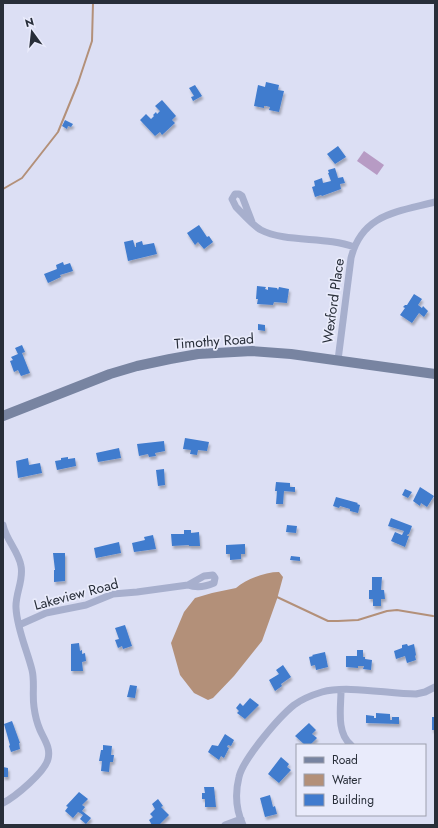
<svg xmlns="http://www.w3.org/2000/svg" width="438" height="828" viewBox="0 0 438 828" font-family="Jost,sans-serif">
<defs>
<filter id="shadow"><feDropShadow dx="1.5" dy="3" stdDeviation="1" flood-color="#0004"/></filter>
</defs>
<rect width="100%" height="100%" fill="#dcdff4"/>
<path fill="#b79bc4" d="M364,151L384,165L377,175L357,161Z"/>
<path fill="#b39079" d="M279,572L283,577L277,599L262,641L234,676L213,698L208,700L194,693L180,675L171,643L184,612L195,598L212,593L236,588C246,579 265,572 279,572Z"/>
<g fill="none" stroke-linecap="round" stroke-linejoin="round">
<path stroke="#b39079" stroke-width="2" d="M3,189L22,178L58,132L78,83L92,41L93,3
M277,597L328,621H338L358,620L387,611L397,610L433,616"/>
</g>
<path fill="#407bce" filter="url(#shadow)" d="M266,82L279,85L278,90L284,91L279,112L269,110L270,107L266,106H264V108L254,106L258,85L265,87Z
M195,85L202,96L193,101L191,97L194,96L189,88Z
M162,100L176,116L172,120L175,123L162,135L160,132L155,136L140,120L146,114L151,119L154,116L153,115L156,112L157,114L160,111L155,106Z
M65,120L73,124L71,127L68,126L67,129L62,126Z
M338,146L346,157L335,164L327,154Z
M335,168L338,178L343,177L345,183L340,184L341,189L322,196L321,195L315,197L312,187L315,186L314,181L322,178L323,183L331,181L328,173H329L328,170Z
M199,225L207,237L209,236L213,242L204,249L198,242L195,245L187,233Z
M133,240L135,247H136V243L142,241L143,245L154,243L157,254L128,261L124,242Z
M63,262L64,265L70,263L73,271L60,275L61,277L48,283L44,274L57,269L56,265Z
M257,286L266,287L265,289L268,290V287L277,288L278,290L279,287L289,289L287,303L274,302L273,305L257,304L258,299H256Z
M414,294L422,299L418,305L422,308L423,306L428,311L424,317L419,313L412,323L400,315L405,308L403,307L405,305H407Z
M258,324L265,325V331L258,330Z
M22,345L25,352L22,353L30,373L21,376L18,370L14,372L10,361L13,360L11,357L18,354L15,348Z
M185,438L209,442L207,451L198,450L197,455L190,454L191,450L183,449Z
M164,441L165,451L155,453L156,456L149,457L148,454L139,456L137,444Z
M119,448L121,458L98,462L96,453Z
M68,457V459L75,458L76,466L57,470L55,461L61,460V458Z
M28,458L29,465L40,463L42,473L18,478L16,461Z
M164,469L165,485L158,486L156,470Z
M276,482L290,483V487H295V492L284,491L283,504H276L277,491H275Z
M420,487L434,496L427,507L421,503L420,506L413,501Z
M405,489L412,492L408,498L402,495Z
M336,497L358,503L357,504L360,505L358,513L350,511V509L340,506L339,508L333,506Z
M391,518L412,526L409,534H408L407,536H409L405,547L391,541L395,532L402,535L404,531L388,526Z
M287,525L297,526L296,533L286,532Z
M184,530H191V533L199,532L200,546H189V545L172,546L171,534H184Z
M153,535L156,549L134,552L132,543L145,540L144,537Z
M119,542L121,553L96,558L94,548Z
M245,544V554H241V559L230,560V554H226V545Z
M53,553H65V581L54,582V570H55Z
M291,556L300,557V561L290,560Z
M372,577H382L381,590H384L385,599H381V606H373V599H369V590H372Z
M125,625L132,646L123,649L122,646L118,648L115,640L119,639L115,628Z
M79,643L80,651L82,650V654L85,653L86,661L82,662L83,671H71V644Z
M407,644L408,646L414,644L416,655L415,656L416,660L407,663L405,656L396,659L394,651L402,648V645Z
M357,650H363V657H365V659L372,660L371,670L363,669L364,666H358V668L346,667V656H357Z
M325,652L328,667L316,670L315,665L311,666L309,657L313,656L312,655Z
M283,665L291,677L281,684L282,686L275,691L269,680L279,674L276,670Z
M130,685L137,686L135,698L127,697Z
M250,698L259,705L245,719L237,713L239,711L236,708L240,703L243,706Z
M376,713L390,714V720H392V717H399V724L366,723V715L374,716V718H376Z
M432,717H435V736H434V730H432Z
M12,721L20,743H19L20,749L11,752L9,746L10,745L4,724Z
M309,723L316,730L312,734L317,738L310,745H305L295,736Z
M225,734L234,740L231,746L228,745L227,747L229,748L224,758L221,756L219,760L208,752L212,745L218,746Z
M103,745L112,746L111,755H114L113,762H110L109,772L101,771L102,761H99L101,750H103Z
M281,757L289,764L287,767L291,770L279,783L268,774Z
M3,767L8,768V777H3Z
M204,787H214L216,807H205V799H202V793H205Z
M79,792L88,799L82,805L85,807L82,811L91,818L86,824L80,819L83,815L80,813L78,812L73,818L65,811L68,807L66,806Z
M270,795L273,807L275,806L277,814L265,817L260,798Z
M158,799L163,806L161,807L169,815L159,825H152L149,820L153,817L150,814L155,809L152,804Z"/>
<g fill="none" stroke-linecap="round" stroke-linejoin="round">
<path stroke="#a7afcd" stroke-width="7" d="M252,222L242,196L239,194H235L232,199L236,207C244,215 252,225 261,230C286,243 326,236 354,247
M338,360L351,258C362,214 397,212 435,202
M3,525C6,540 19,552 21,566C24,580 15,594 16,608C17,629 27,650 32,670C35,682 32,694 34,707C35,715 37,723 40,730C44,739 51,748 48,759C45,772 15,797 3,803
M19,625L46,613L86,605L113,594L137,592L188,585C196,588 205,587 214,583L215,578L213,575L204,576L188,585
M341,691C341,707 336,733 351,745
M225,825L241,819
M243,825C236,810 235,793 239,777C243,759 279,717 294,705C302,699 312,695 322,692C347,685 389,694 416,694L425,692L435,687"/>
<path stroke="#7884a1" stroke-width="10" d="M3,416L110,374L137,366L170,359L198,354L252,351L291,354L435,374"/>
</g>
<g text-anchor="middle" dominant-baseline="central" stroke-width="3.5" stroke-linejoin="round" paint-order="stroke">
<g font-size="14" fill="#282e39" stroke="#e9ebfb">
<text transform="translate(333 301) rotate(-82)">Wexford Place</text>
<text transform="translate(214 341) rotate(-4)">Timothy Road</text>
<text transform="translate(76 594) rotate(-15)">Lakeview Road</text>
</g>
</g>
<rect width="438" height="828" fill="none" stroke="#282e39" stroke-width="8"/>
<rect x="296" y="744" width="130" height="72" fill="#e9ebfb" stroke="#9c9fad"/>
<rect x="304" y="757" width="20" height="6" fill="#7884a1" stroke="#9c9fad"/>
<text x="332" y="764" font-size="12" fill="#282e39">Road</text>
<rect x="304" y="774" width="20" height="12" fill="#b39079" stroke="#9c9fad"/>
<text x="332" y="784" font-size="12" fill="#282e39">Water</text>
<rect x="304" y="794" width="20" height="12" fill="#407bce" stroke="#9c9fad"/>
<text x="332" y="804" font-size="12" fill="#282e39">Building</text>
<g transform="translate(32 32) rotate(345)" stroke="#e9ebfb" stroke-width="3" paint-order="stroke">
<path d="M0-3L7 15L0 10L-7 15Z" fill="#282e39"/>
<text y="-6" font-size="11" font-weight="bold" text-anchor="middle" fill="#282e39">N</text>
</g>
</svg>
